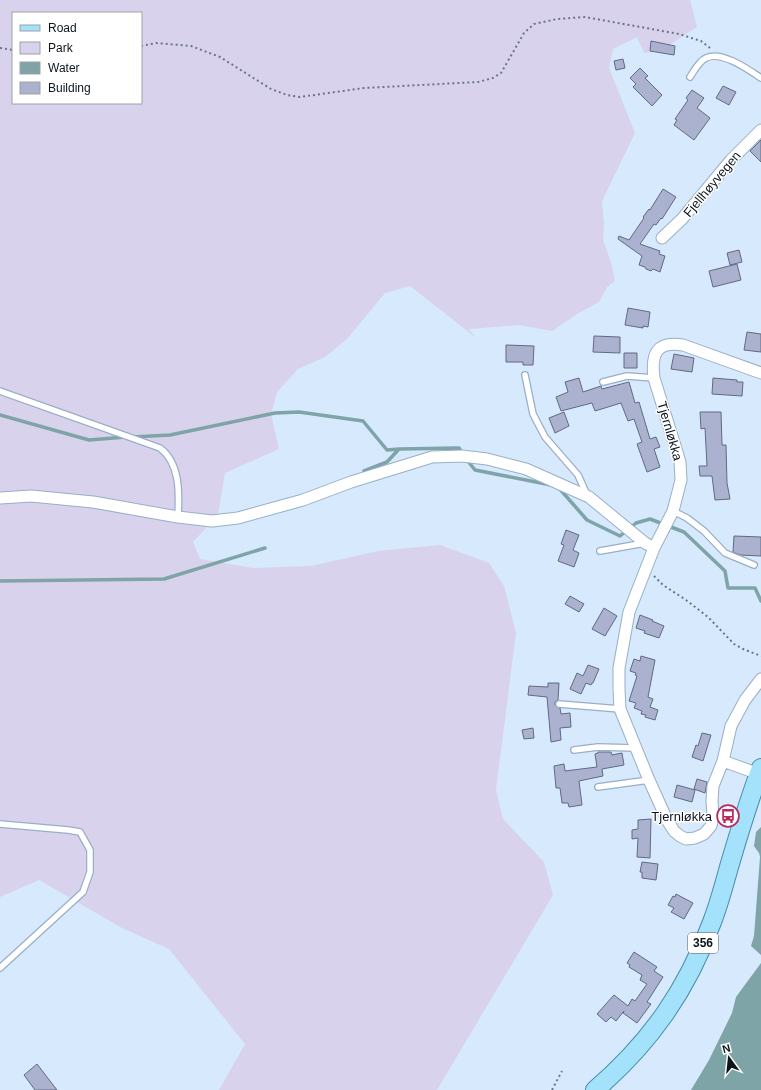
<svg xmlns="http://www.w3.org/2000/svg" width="761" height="1090" viewBox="0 0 761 1090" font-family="Arial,sans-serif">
<rect width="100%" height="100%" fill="#d6e9fd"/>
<path fill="#d8d2ed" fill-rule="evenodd" d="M0,0H690L697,27L660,51L644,53L637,37L613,49L609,68L635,133L602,201L604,224L603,240L611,262L615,281L607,287L599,302L577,314L552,331L519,325L469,329L475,337L410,286L385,293L347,339L325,357L298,369L277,392L271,414L279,449L225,473L218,515L193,542L200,559L253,568L311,566L378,551L440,545L489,563L504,586L516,633L496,790L503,819L544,862L553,895L437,1090H219L245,1044L169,949L122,928L39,880L0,897ZM13,13H141V103H13Z"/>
<path fill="#7ea4a7" d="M761,827V955L751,946L754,936L760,857L759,853L754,846L756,832Z
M761,963V1090H691L709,1060L732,1013L736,997Z"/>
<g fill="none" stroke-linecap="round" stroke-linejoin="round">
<path stroke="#7ea4a7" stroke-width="3.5" d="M0,415L89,440L126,437
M132,437L170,435L275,413L299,412L363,421L387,450L399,449L459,448L462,453
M467,460L475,470L551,485
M364,471L387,462L399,449
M558,487L587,520L620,536L636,523L650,519L684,532L725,571L728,588H755L761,601
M0,581L164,579L265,548"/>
</g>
<path fill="#aab2cf" stroke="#616983" d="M651,41L675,46L674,55L650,51Z
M623,59L625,68L616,70L614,61Z
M640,68L648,76L645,78L662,95L652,106L633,87L636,84L630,78Z
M723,86L736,92L729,105L716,98Z
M692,90L704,98L697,108L710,118L694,140L674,125L677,120L675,119L688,100L686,98Z
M761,140V162L750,151Z
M663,189L676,197L662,219L661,218L656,225L654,224L640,244L660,251L659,254L665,256L660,272L653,269L651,271L646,269L645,267L639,265L642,256L618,239L619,236L629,240L644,218L643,217L649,209L650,210Z
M739,250L742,262L730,265L727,253Z
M737,264L741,280L713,287L709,271Z
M628,308L650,312L648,327L643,326V328L625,325Z
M747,332L761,334V352L744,350Z
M594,336L620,337V353L593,352Z
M506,345L534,346L533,365H523V362H506Z
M624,353H637V368H624Z
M674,354L694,358L692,372L671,369Z
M579,378L583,392L601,386L602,389L629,382L635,403L639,402L650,439L656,437L660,447L654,449L660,467L647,472L637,444L642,442L634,419L628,421L621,403L595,411L592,403L561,411L556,397L568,392L565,382Z
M713,378L737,380V382H743L742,396L712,394Z
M564,412L569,426L555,433L549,418Z
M700,412H721L722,445H726L727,483L730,499L715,500L712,476H700L699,466H707L705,428L701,429Z
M566,530L579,535L573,550L579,553L574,567L558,561L564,545L561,544Z
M734,536L761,537V556L740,555L733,552Z
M570,596L584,604L579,612L565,604Z
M604,608L617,616L605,636L592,629Z
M640,615L653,620L652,621L664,626L659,638L644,633L645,631L636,628Z
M641,656L655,660L648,697L653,699L650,707L658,710L655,720L645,717L646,715L641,714L642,711L634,708L636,703L629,701L637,676L635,675L636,673L630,671L634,659L640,661Z
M588,665L599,669L593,683H592L591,685L586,683L581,694L570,689L577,673L583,676Z
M548,683H559L558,700L555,702V705L560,708L561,714L570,713L571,727L560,728L561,740L551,742L547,697L528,695L529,686L548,687Z
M533,728L534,738L524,739L522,730Z
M702,733L711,735L703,761L692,757L696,745L698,746Z
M598,752H611L612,755L622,753L624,765L602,769L603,776L579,781L582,805L569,807L568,803H562L560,788H556L554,766L564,764L565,771L597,767L595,754L598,753Z
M697,779L707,782L705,793L694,789Z
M677,785L695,790L692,802L674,797Z
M651,819L650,858L637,857L638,838L632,839V830L638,829V820Z
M642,862L658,864L656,880L642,878V872H640Z
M676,894L693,903L684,919L671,912L674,908L668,905L673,896L675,897Z
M634,952L657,967L654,971L663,977L647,1002L651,1004L637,1023L623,1013L624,1011L616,1021L611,1017L606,1022L597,1014L614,995L628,1006L632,999L635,1001L647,984L640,980L642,975L629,967L630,965L627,963Z
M37,1064L57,1090H35L24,1075Z"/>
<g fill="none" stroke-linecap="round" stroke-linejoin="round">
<g stroke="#98afc7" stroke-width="8">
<path id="service" d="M690,77C694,71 699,61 706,58C721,50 749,70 761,78
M525,375L533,414L545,437L578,475L587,495
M603,382L627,376L654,378
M0,391L160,448C181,464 179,495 178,517
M673,511L687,518L704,531L725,553L754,565
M600,551L645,543
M559,704L620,709
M574,750L598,747L636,748
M598,787L649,780
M0,824L68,830L80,832L90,850V872L83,892L0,968"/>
</g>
<g stroke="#98afc7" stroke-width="13">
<path id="minor" d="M662,238L682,219L731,160L761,130
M0,498L31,496L93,502L178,517L212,521L238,518L303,500L351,482L432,457L462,456L487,459L526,469L589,497L645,543L654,548
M723,761L713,786L712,801L713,816L711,826L704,834L695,838L686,839L680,836L674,831L667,820L649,780L620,709L619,689V668L629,612L654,548L673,511L681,480L680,462L654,378C651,354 656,341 683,345L761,373
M759,774L723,761L731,726L745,700L761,679"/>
</g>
<g stroke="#488caa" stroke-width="20">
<path id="primary" d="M595,1090C650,1043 687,990 712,922C719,904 724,885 729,867C739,833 749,800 761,768"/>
</g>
<path stroke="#697684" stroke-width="2" stroke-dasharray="2 3" stroke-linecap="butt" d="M141,46L156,43L191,46L220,57L271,89L287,95L300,97L364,88L478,82L493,78L501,73L524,33L534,24L557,19L585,17L679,34L701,41L710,48
M0,48L13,50
M654,576L663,585L686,600L708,617L734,644L743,649L761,656
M552,1090L562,1071"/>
<use href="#service" stroke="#fff" stroke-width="5.5"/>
<use href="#minor" stroke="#fff" stroke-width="11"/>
<use href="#primary" stroke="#a4e1fa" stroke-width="18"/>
</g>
<defs>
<g id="bus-ring" transform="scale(1.15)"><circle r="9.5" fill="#fff" stroke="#b82a5c" stroke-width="1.5"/><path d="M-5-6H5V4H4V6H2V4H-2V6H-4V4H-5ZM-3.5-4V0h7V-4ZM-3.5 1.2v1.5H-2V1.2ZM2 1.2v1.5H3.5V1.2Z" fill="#b82a5c"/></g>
</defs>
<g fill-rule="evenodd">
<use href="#bus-ring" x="728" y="816"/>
</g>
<g text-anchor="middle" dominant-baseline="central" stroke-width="3" stroke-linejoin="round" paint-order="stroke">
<rect fill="#fff" stroke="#555a60" stroke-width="1" x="688" y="933" width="30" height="20" rx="3"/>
<g font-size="12" font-weight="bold" fill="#0c141c">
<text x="703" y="943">356</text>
</g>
<g font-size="13" fill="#0c141c" stroke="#fff">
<text transform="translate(712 184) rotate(-50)">Fjellhøyvegen</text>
<text transform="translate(670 431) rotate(74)">Tjernløkka</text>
</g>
<g font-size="13" fill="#0c141c" stroke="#fff" text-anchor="end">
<text x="712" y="816">Tjernløkka</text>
</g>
</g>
<rect x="12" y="12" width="130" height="92" fill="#ffffff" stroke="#9ea1a4"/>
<rect x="20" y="25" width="20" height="6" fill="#a4e1fa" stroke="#9ea1a4"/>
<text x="48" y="32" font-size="12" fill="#0c141c">Road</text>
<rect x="20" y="42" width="20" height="12" fill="#d8d2ed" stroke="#9ea1a4"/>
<text x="48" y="52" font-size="12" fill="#0c141c">Park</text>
<rect x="20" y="62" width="20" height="12" fill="#7ea4a7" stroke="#9ea1a4"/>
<text x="48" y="72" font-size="12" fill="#0c141c">Water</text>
<rect x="20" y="82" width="20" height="12" fill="#aab2cf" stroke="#9ea1a4"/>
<text x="48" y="92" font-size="12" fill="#0c141c">Building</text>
<g transform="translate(729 1058) rotate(345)" stroke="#ffffff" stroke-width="3" paint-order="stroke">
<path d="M0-3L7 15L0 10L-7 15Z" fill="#0c141c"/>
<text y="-6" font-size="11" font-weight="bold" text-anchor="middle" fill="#0c141c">N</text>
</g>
</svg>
